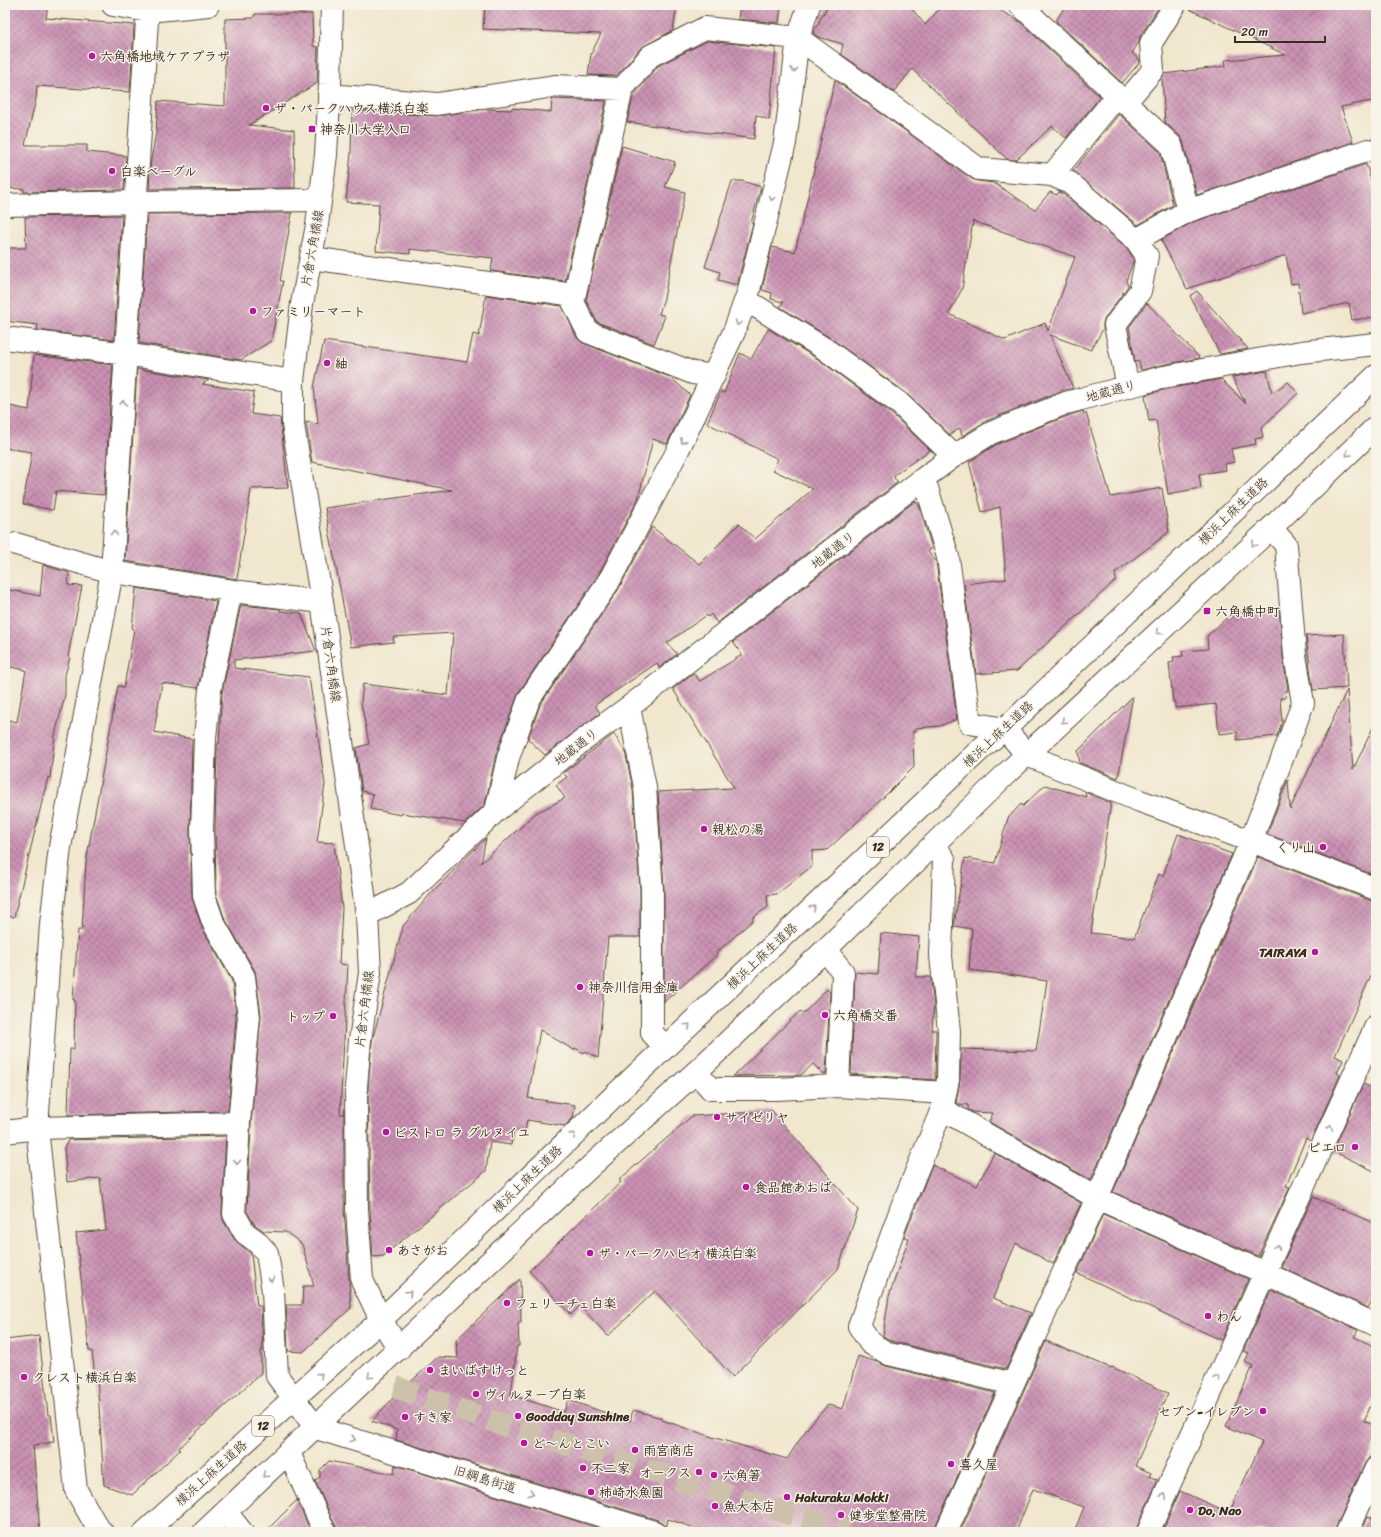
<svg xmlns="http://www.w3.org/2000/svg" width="1381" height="1537" viewBox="0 0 1381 1537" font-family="Sriracha,'Klee One',sans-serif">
<defs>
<pattern id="building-cross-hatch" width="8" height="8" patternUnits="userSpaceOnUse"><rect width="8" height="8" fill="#ca91b3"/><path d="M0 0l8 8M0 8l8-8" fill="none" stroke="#a57791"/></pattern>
</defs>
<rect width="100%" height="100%" fill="#f7f3e8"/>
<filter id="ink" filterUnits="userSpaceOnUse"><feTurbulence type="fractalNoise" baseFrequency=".025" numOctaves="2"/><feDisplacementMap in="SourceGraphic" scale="8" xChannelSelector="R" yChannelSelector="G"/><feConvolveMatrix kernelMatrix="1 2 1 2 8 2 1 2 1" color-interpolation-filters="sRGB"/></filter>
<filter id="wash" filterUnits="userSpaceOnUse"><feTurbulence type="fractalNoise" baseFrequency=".012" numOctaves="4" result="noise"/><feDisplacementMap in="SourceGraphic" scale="16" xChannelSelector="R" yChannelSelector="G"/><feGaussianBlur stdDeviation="0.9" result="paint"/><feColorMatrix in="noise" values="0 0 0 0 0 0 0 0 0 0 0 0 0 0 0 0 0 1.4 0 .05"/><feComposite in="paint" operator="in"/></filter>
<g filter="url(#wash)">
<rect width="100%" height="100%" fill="#f1e7ce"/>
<g id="blocks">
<path fill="url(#building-cross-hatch)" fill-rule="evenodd" d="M9,5H48L46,18L134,25L130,92L37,86L36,99L25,145H87V152L126,156L124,190L24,192V189L5,188V28Z
M485,5H560L615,8V5H677L673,30L641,48L616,76L588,75L591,54L601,34L483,29Z
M740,5H781L779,23L738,19Z
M828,5H909L925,25L943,5H990L1019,21L1100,97L1066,138L1052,126L1016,160L1007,159L912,69L894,92L841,54L843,44L818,37L813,33Z
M1066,5H1160L1140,36L1139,42L1132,53L1140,60V62L1122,83L1056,21Z
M1187,5H1376V100L1341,107L1353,142L1197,195L1183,141L1180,136L1165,122L1162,79L1164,74L1226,66L1225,60L1286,55L1187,8Z
M255,14H312L313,46L318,47L317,83L249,125L294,130L295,188L149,189L151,160L156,133L158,101L225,106V19L253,18Z
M707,41L776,48L769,120L756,115L754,139L627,122L634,95L658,66Z
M835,80L972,179L978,181L994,183L1035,210L1050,192L1057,195L1059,192L1063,194L1127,248L1134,259L1126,281L1128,286L1105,318L1103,323V329L1091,350L1050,335L1073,388L1061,391L986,421L962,436L960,428L950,435L906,393L832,339L780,307L783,302L771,299L772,293L762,290L772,247L795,252ZM973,221L1075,257L1048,331L1045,323L1005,340L949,314L962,289Z
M552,99L606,101L565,281L491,271L493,258L410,249V254L376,251L379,204L346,202L351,153L352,110L436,116L486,109L511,110L512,108L551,112Z
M1119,114L1160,152L1173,205L1138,225L1073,171Z
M622,146L675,162L665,187L685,192L664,298L659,314L665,316L654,344L597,322L586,300Z
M1366,164L1376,196V317L1352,320L1349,303L1301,313L1298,283L1291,284L1286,255L1187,289L1161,240L1193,222Z
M732,181H742L761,187L751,223H753L737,285L718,280L720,272L705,267Z
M292,213L280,281H283L271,341L241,360L139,343L147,214Z
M122,215L114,340L37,330L38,325L5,321V248H26L25,217Z
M1197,291L1248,349L1220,354L1190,296Z
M486,295L562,306L577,338L583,343L670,377L690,395L667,444L653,439L638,499L597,577L519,692L496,754L485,805L465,823L402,813L401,815L370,809L373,794L362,791L356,748L369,744L361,702L363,684L448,695L453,633L393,637L394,642L351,647L325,508L452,490L312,462L306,422L318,424L314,387L324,341L467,362L473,334L479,336Z
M1147,303L1200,358L1162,365L1141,370L1139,361L1135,362L1129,327Z
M768,329L818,359L891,413L930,450L894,475L895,477L894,478L898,482L717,623L711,614L708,617L707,615L667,643L677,654L659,668L657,663L595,705L600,713L545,755L528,739L540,705L618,590L652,527L699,564L739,524L755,539L813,489L773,470L778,459L707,423L721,391L724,393L740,353L751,359Z
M34,355L113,365L104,495L56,491L53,510L23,504L32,452L5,448V405L29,410Z
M137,369L209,380L202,384L254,392L251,414L280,418L288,488L251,489L237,579L125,561Z
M1267,371L1272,393L1288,382L1298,393L1261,428L1263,437L1255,439L1256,444L1231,449L1234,462L1225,464L1226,470L1199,474L1201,488L1168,494L1156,420L1149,421L1145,395L1167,389L1221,379L1246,404L1232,377Z
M1083,411L1084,414L1086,413L1111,497L1162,488L1169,532L1115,573L1116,580L1017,671L976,674L964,584L1006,579L1000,507L982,512L969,462L997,444L1070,415Z
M915,501L919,505L932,548L928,552L936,561L957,719L940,726L916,728V731H913L914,767L884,797L827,850L812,851V866L777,894L767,895L768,907L753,917V920L716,953L718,954L664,1002V890L658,792L734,788L673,689L693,673L700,681L742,655L733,642Z
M43,565L69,573L68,585L82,586L68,656L70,657L65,675V695L55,735L50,778L48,777L14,917L5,916V719L17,722L26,670L5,666V589L40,596Z
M136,588L216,601L198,688L162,683L154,732L192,739L190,830L192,897L202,928L232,981L236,1017L228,1111L68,1115L70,1049H74L75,1000H73L78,930H82L86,862L118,686L124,687L134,629H132Z
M241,605L280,609V611L301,613L316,651L234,660V668L309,677L325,784L317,842L334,843L342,908L339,964L348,965L340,1114H344V1209L351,1308L303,1352L288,1351L286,1305H302L303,1286H314L302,1244L286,1232L264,1231L254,1224L247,1211L251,1124L261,1015L255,971L224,917L216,894L215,830L217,744H219L222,692Z
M1279,609L1283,656L1288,691H1285L1286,698H1280L1282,722L1277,736L1237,740V732L1219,734L1216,704L1175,708V702H1173L1169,663L1174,662L1173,657L1183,656L1182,651L1208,649L1207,636L1232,613Z
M1344,634L1347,688L1313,690L1306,636Z
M1347,690L1353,770L1376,721V876L1267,834L1288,780L1290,809Z
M1133,696L1118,778L1080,763L1078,751Z
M614,734L625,751L633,789L640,890V937H608L598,1058L585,1051L584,1053L575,1048L574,1050L540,1030L528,1098L575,1105L573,1118L565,1126L527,1120L525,1132L513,1130L511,1145L490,1142L486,1171L383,1256L373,1257L370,1209L368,1087L372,1041L403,926L434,890L486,838L481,863L536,813L565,798L556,785L567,777L563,773Z
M1045,785L1086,797L1085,792L1111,803L1091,933L1134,938L1159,874L1163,876L1178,834L1232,854L1091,1180L989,1122L993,1113L973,1112L968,1110V1105L959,1104L956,1103L960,1080L961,1049L1036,1051L1047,981L1002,974L969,970L972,929L954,926V925L965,858L995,863L1008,818L1021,804L1023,806Z
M1258,857L1372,901H1376V964L1335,1056L1343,1060L1337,1073L1340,1075L1311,1141L1306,1138L1286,1186L1290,1187L1258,1256L1113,1192Z
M881,933L919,937L916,977H930L931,981L934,1006L932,1030H936V1032L935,1080L851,1074L855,972L878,974Z
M827,989L830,992L826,1074H823L813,1064L801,1075L733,1076L800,1011L803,1014Z
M1363,1084L1376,1089V1172L1333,1151Z
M772,1111L858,1210L838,1269L733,1377L655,1291L608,1336L580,1306L571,1315L529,1271L621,1182L619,1180L692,1116Z
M226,1136L222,1214L223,1220L234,1239L251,1254L257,1306H261L263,1350H261V1373L179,1448L180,1450L132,1495L104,1485L97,1375L95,1376L92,1351H89L76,1233L106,1230L100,1178L67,1182L64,1147L67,1143L68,1140Z
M994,1153L1081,1203L1053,1264L1016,1243L993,1298L1031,1313L1006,1369L894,1342L883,1336L889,1296L909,1238L904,1237L932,1165L977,1186Z
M1313,1197L1376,1224V1292L1368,1308L1281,1267Z
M1103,1214L1248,1279L1221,1340L1077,1273Z
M520,1279L521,1322H518L519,1346H517L511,1395L564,1412L568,1400L630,1421L633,1410L662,1418V1420L712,1437L787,1459L808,1427L828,1405L843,1409L858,1356L877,1362L886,1366L995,1393L935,1527L934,1532H707L668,1519L666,1529L663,1523L658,1520L396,1440L397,1430L372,1421L393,1398L438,1357L458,1358L456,1340Z
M1271,1290L1358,1330L1354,1337L1376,1347V1393L1364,1421L1376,1426V1442L1370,1457L1365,1463L1336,1527L1335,1532H1162L1180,1491L1229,1513L1262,1442L1226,1426L1253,1366L1245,1362L1249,1353L1243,1351Z
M39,1336L48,1415H51L54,1442L33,1445L40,1532H5V1340Z
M1046,1341L1111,1368L1112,1367L1168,1393L1135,1466L1151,1473L1150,1476L1158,1480L1137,1527L1136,1532H1074L1084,1507L1033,1489L1016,1532H960Z
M329,1461L394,1474L395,1465L612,1532H338L315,1481L320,1477V1470Z
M297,1500L311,1532H265Z
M1368,1516L1376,1520V1532H1361Z"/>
</g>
</g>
<g filter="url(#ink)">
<use href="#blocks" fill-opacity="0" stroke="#564638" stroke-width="1"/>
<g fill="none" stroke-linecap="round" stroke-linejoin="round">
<path stroke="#cdc1ab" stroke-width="22" stroke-dasharray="22 11" stroke-linecap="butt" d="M395,1387L507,1426L848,1532"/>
<g stroke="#564638" stroke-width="24">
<path id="minor" d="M113,5L148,11L208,5
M1020,5L1171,145L1188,211
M329,95L437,104L555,86L622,89
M1125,103L1153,70L1151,43L1175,5
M1052,175L1117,96
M5,205L136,202L320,200
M1136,240L1188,211L1368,150
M311,258L574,295
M746,300L825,349L899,403L954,456
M5,338L126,354L293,381
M714,376L693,373L588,332L573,302L622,89L650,56L705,28L798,38L979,169L1052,175L1070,183L1136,240L1147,256L1140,291L1115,325L1128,387
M924,478L948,557L970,723L1005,729L1027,755L1140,801L1251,841L1376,889
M16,544L112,572L241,592L322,602
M112,572L148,5
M231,591L210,690L205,737L202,830L204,896L213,922L244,977L249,1017L239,1123L234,1214L245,1233L256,1241L267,1253L273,1291L277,1376L316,1428L654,1532
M629,707L645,787L652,890V1033L665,1047
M496,811L508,758L529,699L608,583L677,452L734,332L749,290L785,143L798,38L809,5
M934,845L944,859L941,956L949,1031L948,1080L942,1109L901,1209L859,1326L870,1343L889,1354L1013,1384
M367,915L409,893L496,811L581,742L629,707L924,478L954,456L991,433L1066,403L1164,377L1301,352L1376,344
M825,950L843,972L838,1086
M696,1072L711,1089H776L838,1086L945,1093
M942,1109L1097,1198L1265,1273L1376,1325
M5,1132L37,1128L239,1123
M289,1453L322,1526L326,1532
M226,1512L242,1532
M946,1532L1097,1198L1251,841L1303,703L1295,655L1286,545L1271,528
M1148,1532L1376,1026
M1347,1532L1376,1468"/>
</g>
<g stroke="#564638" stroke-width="24">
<path id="tertiary" d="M332,5L330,84L326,155L317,225L302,304L293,381V425L322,602L367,915L370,973L360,1040L356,1087L357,1209L362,1280L381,1320L399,1349
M102,1532L97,1527L76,1490L37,1128L51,924L60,847L112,572"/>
</g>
<g stroke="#564638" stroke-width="24">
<path id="primary" d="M145,1532L381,1320L617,1093L984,746L1005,729L1376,376
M204,1532L592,1165L696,1072L825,950L1008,772L1271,528L1376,427"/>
</g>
<use href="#minor" stroke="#fff" stroke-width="22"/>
<use href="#tertiary" stroke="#fff" stroke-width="22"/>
<use href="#primary" stroke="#fff" stroke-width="22"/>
</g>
<defs><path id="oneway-chevron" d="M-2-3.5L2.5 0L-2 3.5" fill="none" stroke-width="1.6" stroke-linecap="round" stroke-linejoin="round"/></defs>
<g stroke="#a79f9a">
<use href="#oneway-chevron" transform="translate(794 70) rotate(97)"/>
<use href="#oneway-chevron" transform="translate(772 198) rotate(104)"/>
<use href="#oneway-chevron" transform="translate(738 323) rotate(110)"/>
<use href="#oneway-chevron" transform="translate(123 403) rotate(-86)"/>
<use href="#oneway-chevron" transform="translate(683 441) rotate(116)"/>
<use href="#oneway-chevron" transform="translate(1348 454) rotate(136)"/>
<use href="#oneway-chevron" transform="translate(114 533) rotate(-86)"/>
<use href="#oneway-chevron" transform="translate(1254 544) rotate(137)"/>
<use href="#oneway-chevron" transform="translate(1159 632) rotate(137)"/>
<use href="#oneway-chevron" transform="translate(1064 721) rotate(137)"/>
<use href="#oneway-chevron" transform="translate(813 908) rotate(-43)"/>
<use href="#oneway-chevron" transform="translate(688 1026) rotate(-43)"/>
<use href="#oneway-chevron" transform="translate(1330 1128) rotate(-66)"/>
<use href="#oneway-chevron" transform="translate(573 1135) rotate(-44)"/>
<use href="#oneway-chevron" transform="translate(237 1162) rotate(93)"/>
<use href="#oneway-chevron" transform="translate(1277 1247) rotate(-66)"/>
<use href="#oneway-chevron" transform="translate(271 1279) rotate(81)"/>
<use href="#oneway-chevron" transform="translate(409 1293) rotate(-44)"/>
<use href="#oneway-chevron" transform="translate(320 1375) rotate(-42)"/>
<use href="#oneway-chevron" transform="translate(370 1376) rotate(137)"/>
<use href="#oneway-chevron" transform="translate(1217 1378) rotate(-66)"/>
<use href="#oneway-chevron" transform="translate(353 1439) rotate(17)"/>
<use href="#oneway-chevron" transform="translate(265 1475) rotate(137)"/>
<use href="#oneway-chevron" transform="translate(531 1493) rotate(17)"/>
<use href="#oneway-chevron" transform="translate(1164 1496) rotate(-66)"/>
</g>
</g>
<g fill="#b5179e" stroke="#f7f3e8" stroke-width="1.5">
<circle cx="92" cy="56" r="4"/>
<circle cx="266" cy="108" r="4"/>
<rect x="308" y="125" width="8" height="8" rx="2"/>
<circle cx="112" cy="171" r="4"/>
<circle cx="253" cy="311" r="4"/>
<circle cx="327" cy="363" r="4"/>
<rect x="1203" y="607" width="8" height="8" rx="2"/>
<circle cx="704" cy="829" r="4"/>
<circle cx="1323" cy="847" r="4"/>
<circle cx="1315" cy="952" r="4"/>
<circle cx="580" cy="987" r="4"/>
<circle cx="825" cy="1015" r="4"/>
<circle cx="333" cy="1016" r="4"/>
<circle cx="717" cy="1117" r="4"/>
<circle cx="386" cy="1132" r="4"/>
<circle cx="1355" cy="1147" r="4"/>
<circle cx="746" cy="1187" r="4"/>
<circle cx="389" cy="1250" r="4"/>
<circle cx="590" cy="1253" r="4"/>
<circle cx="507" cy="1303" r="4"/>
<circle cx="1208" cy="1316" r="4"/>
<circle cx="430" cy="1370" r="4"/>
<circle cx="24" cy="1377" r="4"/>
<circle cx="476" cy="1394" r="4"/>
<circle cx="1263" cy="1411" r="4"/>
<circle cx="518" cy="1416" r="4"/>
<circle cx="405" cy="1417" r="4"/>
<circle cx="524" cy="1443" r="4"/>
<circle cx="635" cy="1450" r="4"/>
<circle cx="951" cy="1464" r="4"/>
<circle cx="583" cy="1468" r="4"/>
<circle cx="699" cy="1472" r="4"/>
<circle cx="714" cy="1475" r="4"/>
<circle cx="591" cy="1492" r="4"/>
<circle cx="787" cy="1497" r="4"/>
<circle cx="715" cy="1506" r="4"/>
<circle cx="1190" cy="1510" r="4"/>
<circle cx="841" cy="1515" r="4"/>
</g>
<g text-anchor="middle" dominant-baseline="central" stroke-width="3" stroke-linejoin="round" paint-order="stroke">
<g fill="#f7f3e8" stroke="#73665b" stroke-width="1">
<rect x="867" y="837" width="22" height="20" rx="3"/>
<rect x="252" y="1416" width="22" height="20" rx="3"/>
</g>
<g font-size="12" font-weight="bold" fill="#3b2a1e">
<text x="878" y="847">12</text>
<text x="263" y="1426">12</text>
</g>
<g font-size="13" font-weight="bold" fill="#3b2a1e" stroke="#f7f3e8" text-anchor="start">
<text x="100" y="56">六角橋地域ケアプラザ</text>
<text x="274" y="108">ザ・パークハウス横浜白楽</text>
<text x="320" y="129">神奈川大学入口</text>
<text x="120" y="171">白楽ベーグル</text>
<text x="261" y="311">ファミリーマート</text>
<text x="335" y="363">紬</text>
<text x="1215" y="611">六角橋中町</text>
<text x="712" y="829">親松の湯</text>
<text x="1315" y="847" text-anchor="end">くり山</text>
<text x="1307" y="952" text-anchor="end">TAIRAYA</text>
<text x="588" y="987">神奈川信用金庫</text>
<text x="833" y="1015">六角橋交番</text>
<text x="325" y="1016" text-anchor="end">トップ</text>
<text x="725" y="1117">サイゼリヤ</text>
<text x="394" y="1132">ビストロ ラ グルヌイユ</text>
<text x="1347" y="1147" text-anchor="end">ピエロ</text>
<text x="754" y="1187">食品館あおば</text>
<text x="397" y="1250">あさがお</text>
<text x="598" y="1253">ザ・パークハビオ 横浜白楽</text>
<text x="515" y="1303">フェリーチェ白楽</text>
<text x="1216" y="1316">わん</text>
<text x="438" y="1370">まいばすけっと</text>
<text x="32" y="1377">クレスト横浜白楽</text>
<text x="484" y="1394">ヴィルヌーブ白楽</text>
<text x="1255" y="1411" text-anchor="end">セブン-イレブン</text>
<text x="526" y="1416">Goodday Sunshine</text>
<text x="413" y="1417">すき家</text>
<text x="532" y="1443">ど〜んとこい</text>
<text x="643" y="1450">雨宮商店</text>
<text x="959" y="1464">喜久屋</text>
<text x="591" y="1468">不二家</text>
<text x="691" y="1472" text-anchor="end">オークス</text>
<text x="722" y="1475">六角箸</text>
<text x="599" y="1492">柿崎水魚園</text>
<text x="795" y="1497">Hakuraku Mokki</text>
<text x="723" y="1506">魚大本店</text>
<text x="1198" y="1510">Do, Nao</text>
<text x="849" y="1515">健歩堂整骨院</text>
</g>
<g font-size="13" fill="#3b2a1e" stroke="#f7f3e8">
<text transform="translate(312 248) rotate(-80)">片倉六角橋線</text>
<text transform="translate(1111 391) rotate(-15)">地蔵通り</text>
<text transform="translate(1233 511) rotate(-44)">横浜上麻生道路</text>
<text transform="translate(833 550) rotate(-38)">地蔵通り</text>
<text transform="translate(331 664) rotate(82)">片倉六角橋線</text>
<text transform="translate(998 734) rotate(-43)">横浜上麻生道路</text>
<text transform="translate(576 747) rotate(-38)">地蔵通り</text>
<text transform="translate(762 956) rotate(-43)">横浜上麻生道路</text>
<text transform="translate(364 1009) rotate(-83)">片倉六角橋線</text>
<text transform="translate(527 1179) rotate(-44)">横浜上麻生道路</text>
<text transform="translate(211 1473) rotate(-42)">横浜上麻生道路</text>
<text transform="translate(485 1479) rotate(17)">旧綱島街道</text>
</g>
</g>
<rect width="1381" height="1537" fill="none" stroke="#f7f3e8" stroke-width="20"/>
<path d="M1235 36v6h90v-6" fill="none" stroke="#3b2a1e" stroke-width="2"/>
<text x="1241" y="36" font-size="12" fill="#3b2a1e" stroke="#f7f3e8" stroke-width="3" paint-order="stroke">20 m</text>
</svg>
